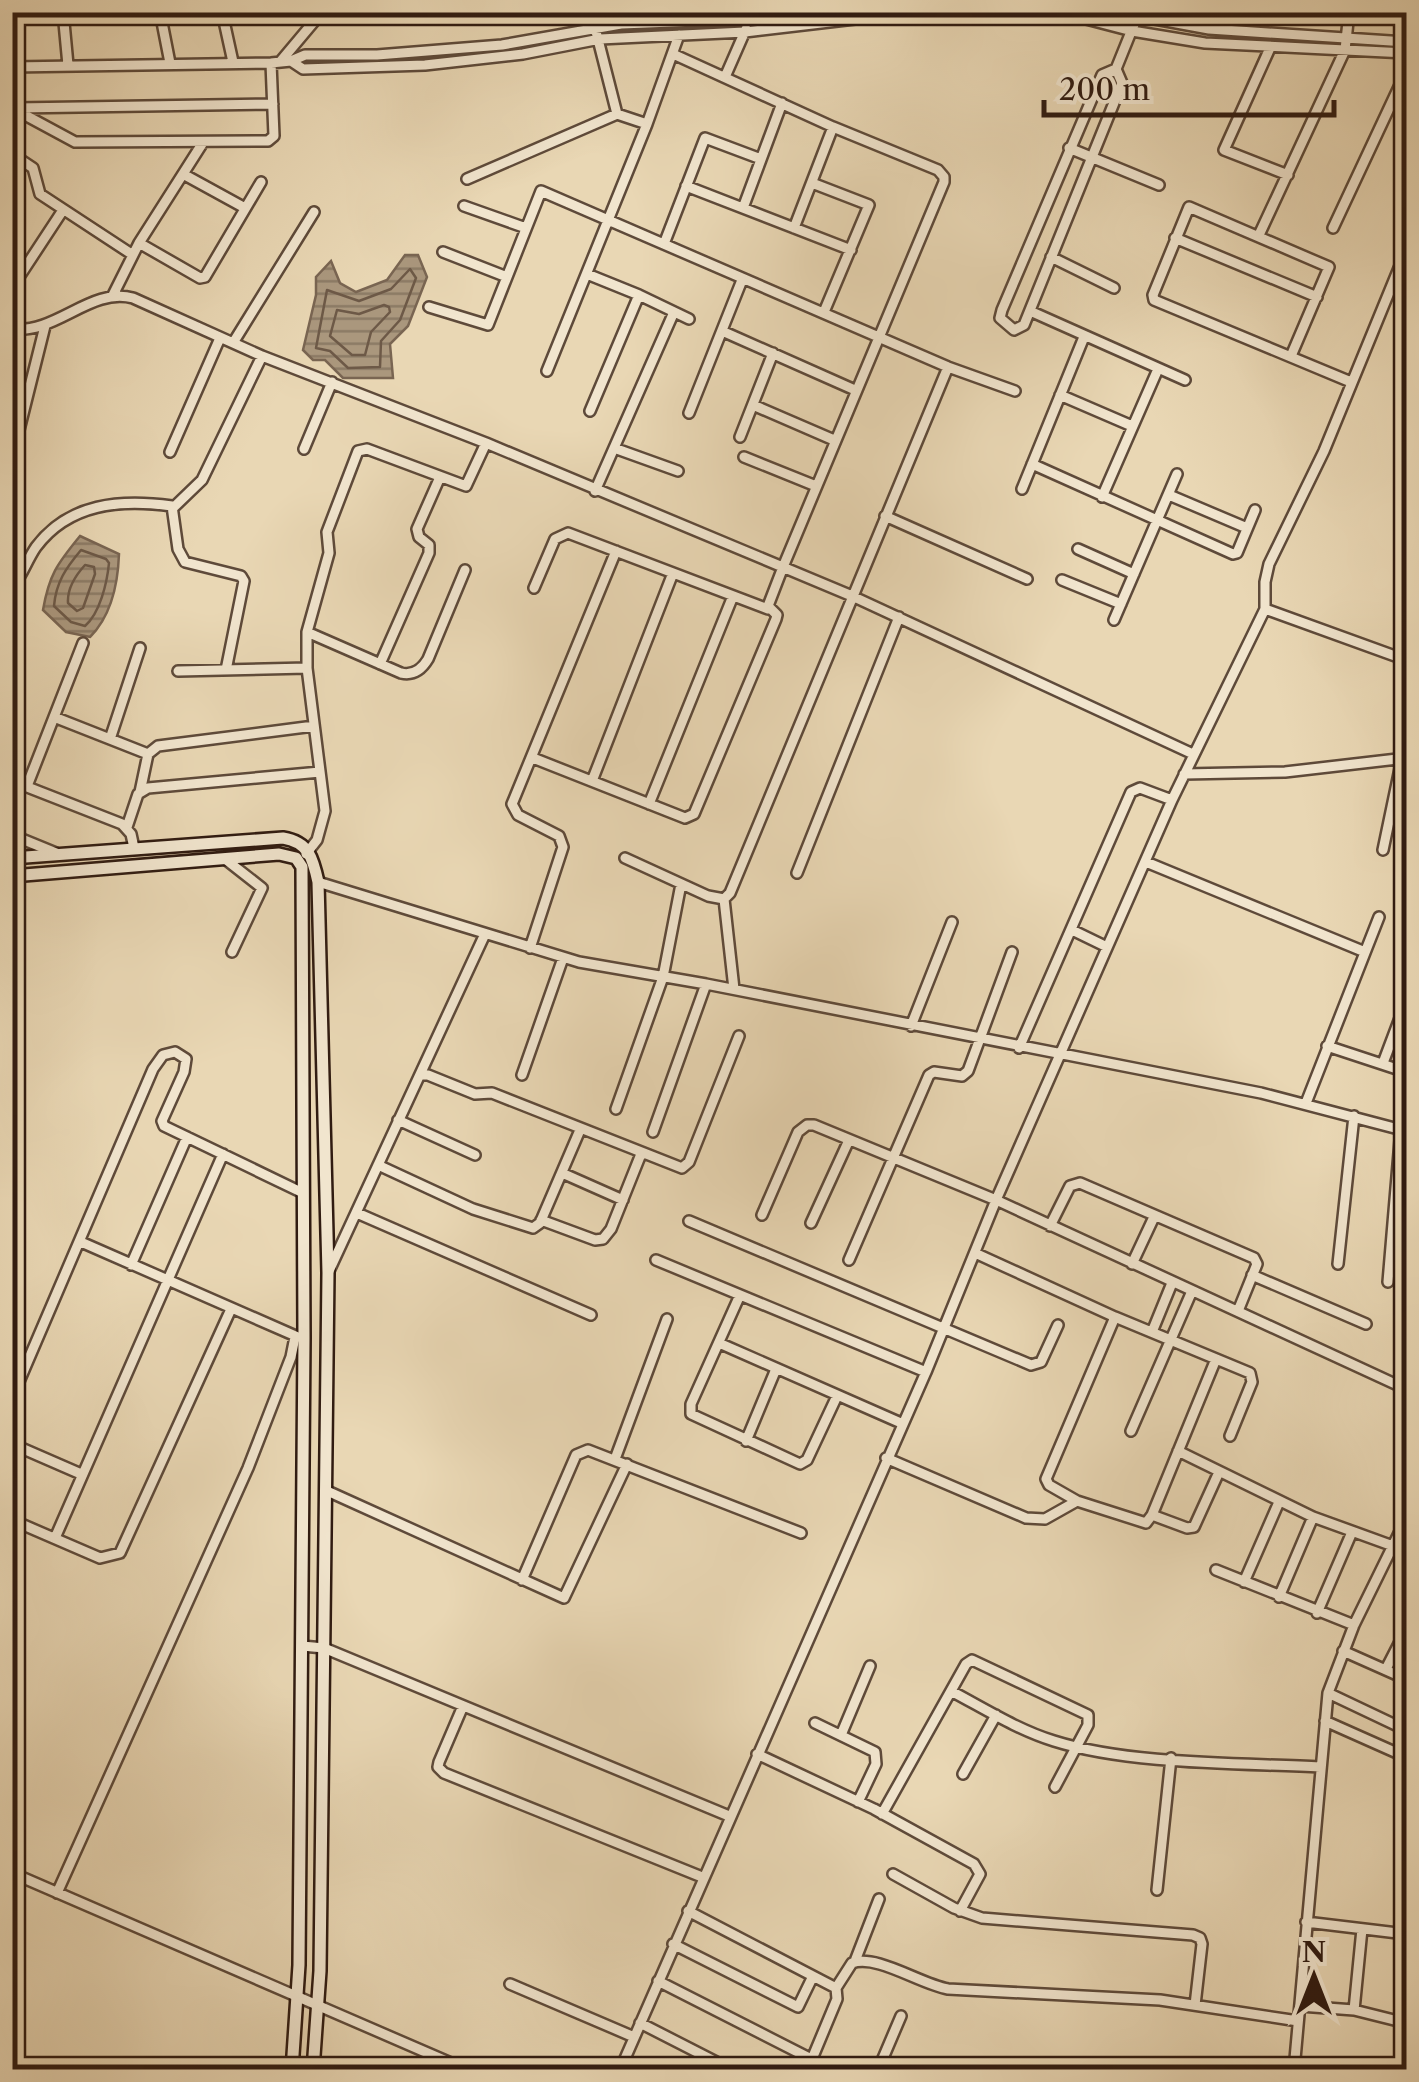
<svg xmlns="http://www.w3.org/2000/svg" width="1419" height="2082" viewBox="0 0 1419 2082" font-family="'Libre Caslon Text',serif">
<defs>
<pattern id="water-rules" width="6" height="5" patternUnits="userSpaceOnUse" patternTransform="scale(2.5)"><rect width="6" height="5" fill="#aa977d"/><path d="M0 2.5h6" fill="none" stroke="#8b7a65"/></pattern>
</defs>
<rect width="100%" height="100%" fill="#e9d7b4"/>
<filter id="stains"><feTurbulence type="fractalNoise" baseFrequency=".002" numOctaves="4"/><feColorMatrix values="0 0 0 0 .2 0 0 0 0 .09 0 0 0 0 .02 0 0 0 .5 -.17"/></filter>
<radialGradient id="worn" r=".72"><stop offset=".6" stop-color="#630" stop-opacity="0"/><stop offset="1" stop-color="#630" stop-opacity=".3"/></radialGradient>
<path fill="url(#water-rules)" stroke="#796552" stroke-width="2.5" d="M405,255H418L427,277L408,326L390,344L393,378H343L325,360H313L303,350L316,295V277L331,261L340,283L356,292L387,280Z
M80,536L119,554C118,583 111,616 90,637L66,632L43,610C49,575 57,564 80,536Z"/>
<g fill="none" stroke-linecap="round" stroke-linejoin="round">
<path stroke="#6d5947" stroke-width="2.5" d="M410,269L416,278L400,320L381,341L380,367L348,368L330,351L316,348L327,290L359,301L391,289Z
M384,305L389,307L390,312L371,332L365,355H352L330,336L337,310L359,314Z
M81,550L106,559L109,563C107,583 100,613 85,626L71,622L54,606C56,582 66,568 81,550Z
M85,565L94,567L95,574L83,608L77,611L68,603C67,588 75,576 85,565Z"/>
<g stroke="#5e4a3a" stroke-width="14">
<path id="minor" d="M63,12L68,65
M160,12L170,63
M222,12L233,62
M1059,12L1132,31L1205,43L1406,53
M1117,12L1209,29L1406,42
M1209,29L1216,12
M1270,48L1224,150L1288,175
M291,61L303,69L425,65L523,54L600,39L745,32L915,12
M280,62L322,12
M12,67L271,63L291,61L305,55H377L502,45L621,24L749,19L809,12
M1116,69L1122,83L1024,325L1014,330L1000,318L1002,310L1102,75L1116,69L1137,17
M725,77L746,29
M12,108L75,142L268,141L274,136L271,63
M16,108L273,104
M617,114L647,124
M1069,148L1159,185
M12,154L33,168L40,194L133,255
M183,174L245,208
M467,179L617,114L591,12
M812,183L869,205L824,312
M686,186L851,250
M464,206L526,228
M743,208L782,103
M794,228L833,127
M1333,228L1406,72
M1259,235L1345,50L1349,12
M1175,238L1317,297
M139,243L200,278L205,277L261,182
M664,244L705,138L761,159
M443,252L507,277
M1051,257L1114,288
M587,274L639,295L590,411
M12,281L21,274L63,210
M113,295L139,243L202,144
M639,295L689,319
M429,307L488,325L541,191L948,367L1015,391
M1030,311L1185,380
M12,329C57,334 90,287 133,298L262,356L486,443L852,596L1193,754
M722,331L855,390
M233,343L314,212
M1291,356L1329,267L1189,207L1153,295L1154,300L1351,382
M547,371L647,124L679,35
M1060,395L1132,426
M753,405L834,440
M689,413L742,280
M740,437L773,353
M614,448L678,471
M304,449L332,382
M170,452L220,338
M744,457L816,486
M12,458L45,326
M1032,464L1233,554L1237,553L1255,510
M1022,489L1084,337
M595,491L674,312
M1169,495L1247,528
M1102,497L1158,369
M174,507L202,480L262,356
M885,516L1027,579
M1078,549L1134,574
M1062,580L1121,604
M12,588C22,576 27,560 36,547C69,503 120,499 172,506L178,549L185,562L241,576L244,581L226,670
M534,588L555,539L568,533L768,609
M1265,609L1406,660
M1114,620L1177,474
M307,632L401,673C414,676 422,669 428,659L465,570
M380,664L429,553V545L419,537L417,529L440,477
M178,671L307,668
M54,717L148,754
M110,739L140,648
M533,758L685,818L694,814L776,619L777,615L768,606L783,567L944,182V177L938,170L833,127L673,54
M1184,774L1285,772L1406,758
M12,781L122,824L131,834L134,848
M592,781L673,573
M27,786L83,643
M140,792L148,754L158,746L314,726
M649,804L733,596
M127,827L138,794L148,788L320,772
M12,835L56,853
M1383,850L1402,759
M306,854L317,840L325,811L307,668V632L329,553L327,532L358,451L367,449L466,486L486,443
M625,858L708,896L724,899
M225,859L262,888L232,952
M1146,862L1365,952
M797,873L899,617
M318,882L579,962L706,984L1261,1093L1406,1131
M1072,930L1107,947
M530,948L563,847L559,836L518,815L512,804L616,551
M734,989L724,899L730,893L948,367
M911,1026L952,922
M1327,1046L1406,1072
M1019,1048L1131,792L1140,788L1172,800
M1383,1063L1406,1002
M423,1075H428L475,1094L492,1093L682,1168L689,1162L739,1036
M522,1075L563,958
M1306,1103L1379,917
M616,1109L663,977L681,884
M398,1120L475,1155
M653,1132L706,984
M378,1165L473,1209L533,1228L540,1223L580,1130
M562,1173L623,1200
M357,1213L591,1315
M762,1215L798,1132L807,1125H814L996,1200L1406,1389
M541,1220L595,1240L603,1239L611,1229L641,1154
M689,1221L1031,1365L1041,1362L1058,1325
M811,1223L849,1140
M1050,1226L1070,1186L1080,1183L1254,1258L1257,1264L1238,1311
M81,1242L298,1337
M975,1253L1115,1317L1250,1373L1252,1382L1230,1436
M656,1260L926,1372
M849,1260L929,1075L934,1072L962,1076L968,1071L1012,952
M1132,1264L1154,1217
M1338,1264L1354,1116
M131,1265L187,1137
M329,1271L485,934
M1252,1275L1366,1324
M1388,1282L1401,1129
M740,1295L691,1404V1414L800,1464L807,1460L837,1396
M1152,1332L1172,1283
M719,1343L901,1423
M12,1398L153,1069L163,1055L175,1052L186,1059L184,1072L162,1121L164,1126L303,1193
M1131,1431L1192,1291
M746,1441L776,1369
M12,1444L81,1474
M1178,1451L1313,1517L1393,1546
M886,1458L1026,1518L1045,1519L1077,1501L1146,1523L1152,1515L1216,1359
M615,1459L667,1319
M325,1490L564,1598L627,1464
M1077,1501L1049,1485L1046,1479L1115,1317
M1152,1515L1187,1528L1194,1527L1219,1472
M12,1520L100,1558L120,1553L231,1309
M55,1538L223,1154
M1216,1570L1354,1625
M522,1580L576,1455L588,1450L801,1533
M1244,1582L1279,1502
M1279,1597L1313,1517
M1317,1613L1352,1532
M302,1646L324,1648L729,1816
M1343,1651L1406,1679
M1386,1669L1406,1630
M951,1691C985,1709 1018,1730 1054,1741C1130,1765 1240,1763 1320,1767
M1328,1693L1406,1730
M463,1706L439,1762L438,1767L444,1773L702,1877
M1325,1721L1406,1757
M815,1723L875,1752L876,1764L858,1802
M841,1735L870,1666
M757,1754L874,1809L974,1864L980,1874L960,1911
M963,1774L996,1715
M882,1814L966,1664L972,1660L1088,1715V1725L1055,1787
M12,1873L467,2070
M893,1874L954,1908L982,1918L1193,1935L1200,1938L1202,1944L1195,2005
M1157,1890L1171,1758
M57,1893L248,1468L291,1357L295,1337
M688,1911L836,1988L837,1999L812,2059
M1306,1922L1406,1934
M673,1944L798,2007L813,1976
M855,1961L879,1899
M658,1981L833,2070
M510,1984L634,2037
M836,1988L852,1963C877,1954 920,1984 948,1989L1160,2000L1298,2021
M1300,2006L1354,2010L1406,2023
M1354,2010L1362,1929
M640,2023L732,2070
M879,2067L903,2070
M620,2070L926,1372L996,1200L1172,800L1265,609V582L1269,564L1324,451L1406,251
M878,2070L901,2016
M1294,2070L1328,1693L1354,1625L1406,1519"/>
</g>
<g stroke="#301b11" stroke-width="16">
<path id="secondary" d="M12,858L283,838C309,842 313,859 318,882L328,1273L320,1971L313,2070
M12,876L279,854L296,858L302,867L304,1338L299,1965L292,2070"/>
</g>
<use href="#minor" stroke="#f1e5ce" stroke-width="9"/>
<use href="#secondary" stroke="#f1e5ce" stroke-width="11"/>
</g>
<rect width="1419" height="2082" fill="none" stroke="#e9d7b4" stroke-width="50"/>
<rect x="15" y="15" width="1389" height="2052" fill="none" stroke="#301b11" stroke-width="5"/>
<rect x="25" y="25" width="1369" height="2032" fill="none" stroke="#301b11" stroke-width="2.5"/>
<g transform="translate(1314 1977)" stroke="#f1e5ce" stroke-width="8" paint-order="stroke">
<path d="M0-8L18 38L0 25L-18 38Z" fill="#301b11"/>
<text y="-15" font-size="28" font-weight="bold" text-anchor="middle" fill="#301b11">N</text>
</g>
<path d="M1044 100v15h290v-15" fill="none" stroke="#301b11" stroke-width="5"/>
<text x="1059" y="100" font-size="30" fill="#301b11" stroke="#f1e5ce" stroke-width="8" paint-order="stroke">200 m</text>
<rect width="100%" height="100%" filter="url(#stains)"/>
<rect width="100%" height="100%" fill="url(#worn)"/>
</svg>
